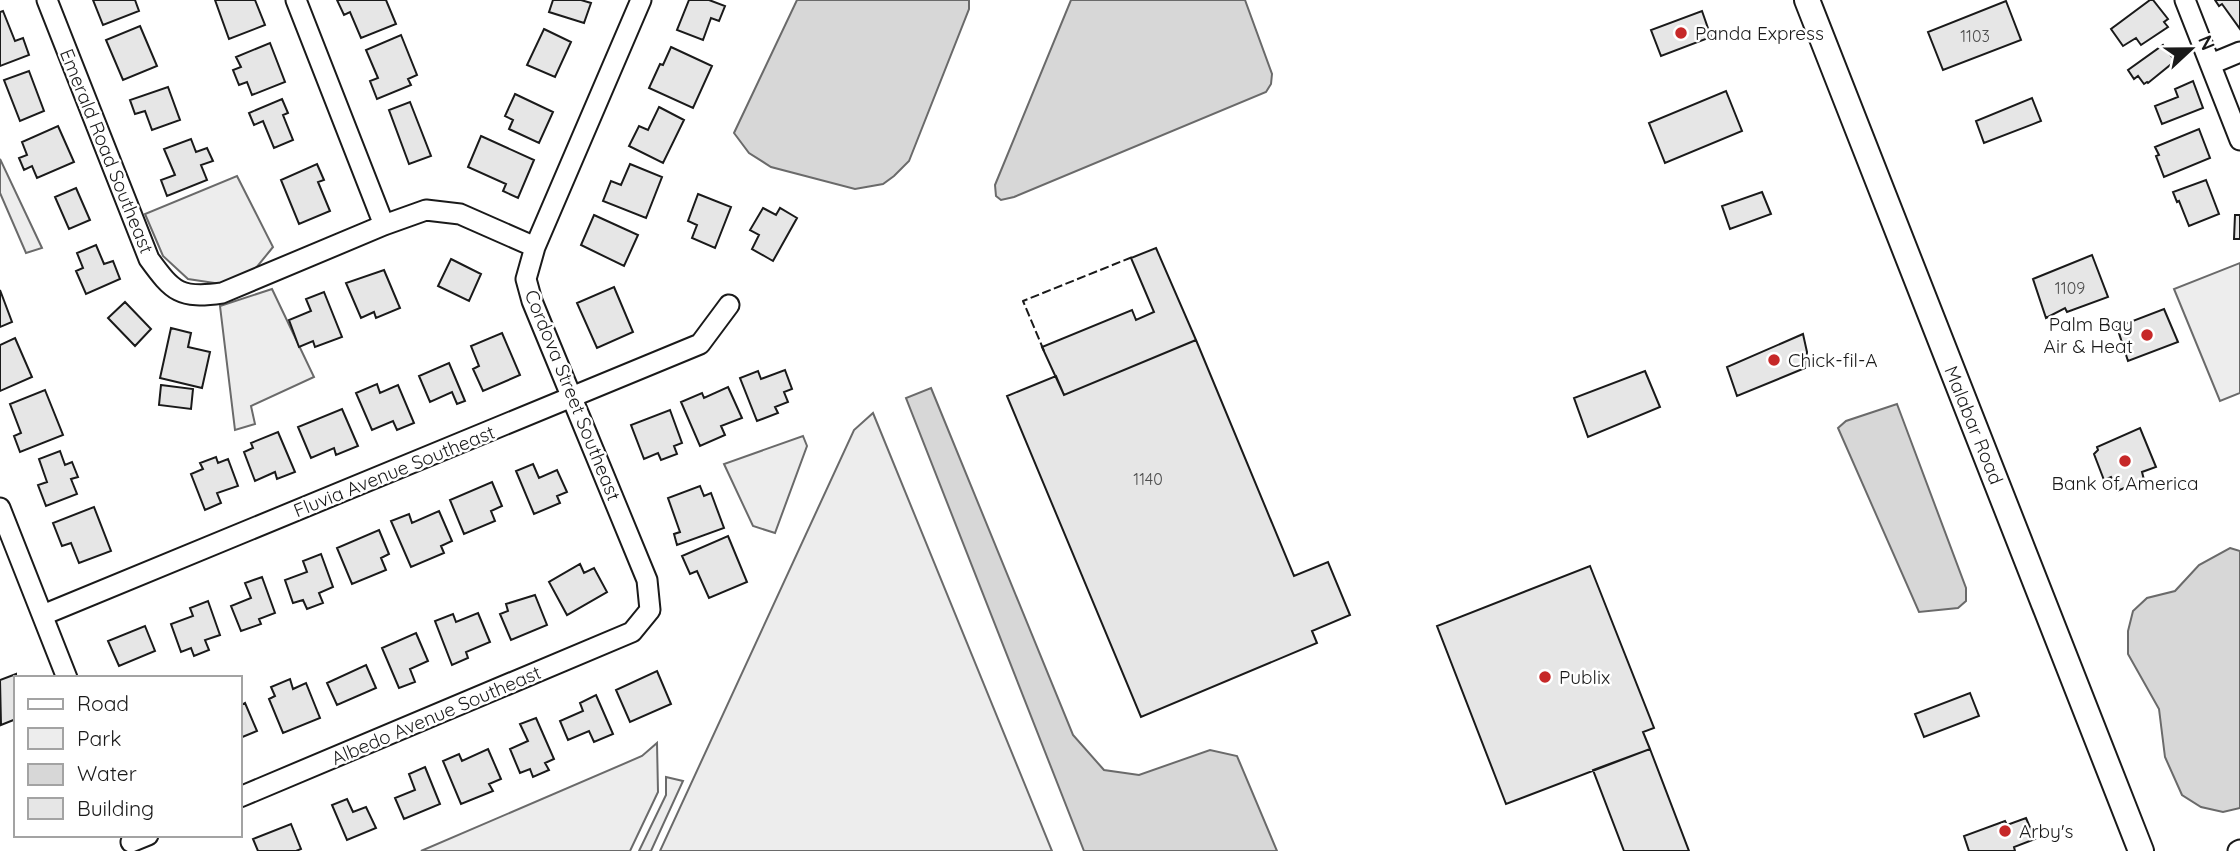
<svg xmlns="http://www.w3.org/2000/svg" width="2240" height="851" viewBox="0 0 2240 851" font-family="Quicksand,sans-serif">
<rect width="100%" height="100%" fill="#fff"/>
<path fill="#ededed" stroke="#6a6a6a" stroke-width="2" d="M0,159L42,248L26,253L0,193Z
M237,176L273,247L256,268L221,284L188,279L163,256L145,214Z
M2240,263V393L2220,401L2174,289Z
M272,289L314,377L251,406L255,424L235,430L220,306Z
M873,413L1052,851H660L854,430Z
M803,436L807,446L775,533L753,526L724,464Z
M657,743L658,792L630,851H421L642,756Z
M666,777L683,781L651,851H639L666,795Z"/>
<path fill="#d7d7d7" stroke="#6a6a6a" stroke-width="2" d="M797,0H969V9L909,161L894,176L883,184L855,189L771,167L749,153L734,133Z
M1071,0H1245L1272,74L1271,84L1266,92L1014,197L1001,200L996,196L995,185Z
M931,388L1073,735L1104,770L1139,775L1210,750L1237,756L1277,851H1084L906,398Z
M1897,404L1966,588V601L1958,608L1919,612L1838,428L1846,421Z
M2230,548L2240,551V808L2223,812L2201,807L2182,795L2165,757L2159,709L2128,654V631L2133,611L2147,598L2175,591L2199,565Z"/>
<path fill="#e6e6e6" stroke="#1a1a1a" stroke-width="2" d="M93,0H135L139,11L103,25Z
M215,0H255L265,25L229,39Z
M337,0H386L396,24L361,38L350,12L344,15Z
M553,0H581L591,3L584,23L549,12Z
M689,0H709L725,6L719,21L711,18L703,40L677,30Z
M2150,0H2153L2168,19L2164,22L2168,27L2141,45L2136,38L2123,46L2111,29Z
M2215,0H2240V29L2222,4L2219,6Z
M2006,1L2021,40L1943,70L1928,32Z
M3,11L15,41L23,38L29,55L0,66V12Z
M1702,11L1711,37L1661,56L1651,30Z
M140,26L157,66L123,80L106,40Z
M544,29L571,42L555,77L527,65Z
M401,35L417,75L408,79L411,85L377,99L370,81L378,78L366,50Z
M270,43L285,82L252,95L247,82L239,85L233,70L241,67L236,57Z
M2163,45L2175,61L2148,83L2147,82L2144,84L2138,76L2134,79L2128,70Z
M671,47L712,66L693,108L649,88L660,64L663,65Z
M29,71L44,111L20,121L4,80Z
M2193,81L2203,108L2162,124L2155,106L2178,97L2175,89Z
M168,87L180,120L152,130L145,111L135,114L130,100Z
M1726,91L1742,131L1665,163L1649,123Z
M515,94L553,112L539,143L509,129L513,120L505,116Z
M2032,98L2041,121L1984,143L1976,121Z
M282,99L288,113L283,115L293,140L274,148L263,121L254,125L249,113Z
M410,102L431,156L409,164L389,110Z
M659,107L684,120L663,163L629,146L639,126L648,130Z
M58,126L74,162L37,178L32,166L24,170L19,158L27,155L22,142Z
M2199,129L2210,158L2164,177L2156,156L2159,155L2155,147Z
M481,136L534,160L518,198L503,191L506,184L468,167Z
M191,139L196,152L207,148L213,161L201,165L207,180L167,196L161,180L175,175L164,149Z
M317,164L324,180L318,182L330,211L299,224L281,180Z
M630,164L662,177L646,218L603,201L611,181L621,185Z
M2206,180L2219,214L2189,226L2179,201L2177,202L2173,192Z
M76,188L90,220L69,229L55,197Z
M1762,192L1771,214L1730,229L1722,206Z
M698,194L731,207L715,248L692,238L697,225L688,221Z
M763,208L776,215L780,208L797,218L773,261L752,249L759,235L750,230Z
M594,215L638,235L624,266L581,245Z
M2235,215H2240V239H2234Z
M96,245L104,264L113,261L120,279L86,294L76,271L83,268L77,253Z
M1156,248L1196,340L1064,395L1042,347L1132,310L1136,320L1154,312L1131,258Z
M2092,255L2108,297L2067,312L2065,308L2046,318L2033,279Z
M451,259L481,274L469,301L438,286Z
M384,270L400,308L376,318L374,312L361,318L346,283Z
M614,287L633,332L597,348L577,303Z
M0,290L12,322L0,327Z
M324,292L342,337L315,347L313,341L299,347L289,320L311,311L306,299Z
M125,302L151,329L135,346L108,318Z
M2164,309L2178,342L2128,361L2117,327Z
M171,328L191,333L188,347L210,352L202,388L160,378Z
M502,333L520,375L483,391L473,369L479,366L471,346Z
M1803,334L1807,352L1805,368L1737,396L1727,367Z
M15,338L32,377L0,391V345Z
M1196,340L1294,576L1328,562L1350,615L1312,631L1317,643L1141,717L1007,396L1056,376L1064,395Z
M449,363L465,401L457,404L452,392L430,402L419,376Z
M785,370L792,389L784,392L788,402L775,407L778,413L757,421L740,378L758,371L761,379Z
M1645,371L1660,407L1588,437L1574,398Z
M377,384L380,393L398,385L414,423L397,430L393,421L372,430L356,393Z
M161,385L193,389L191,409L159,405Z
M728,387L742,418L721,426L725,435L700,446L681,402L702,393L704,398Z
M45,390L63,435L20,452L14,436L21,433L10,404Z
M342,409L358,446L336,455L334,448L311,458L298,427Z
M670,410L682,443L674,446L677,454L661,460L658,453L644,459L631,425Z
M2140,428L2156,467L2142,472L2144,480L2117,491L2111,477L2104,480L2094,454L2098,450L2097,447Z
M278,432L295,472L277,479L275,472L255,481L244,452L253,448L251,443Z
M60,451L65,465L72,462L78,477L71,479L77,494L46,506L38,485L47,482L39,459Z
M216,457L218,463L228,459L238,486L217,493L221,503L205,510L191,474L203,469L200,463Z
M533,464L539,478L557,470L567,492L557,496L560,503L534,514L516,471Z
M492,482L502,506L491,511L495,521L464,534L450,500Z
M700,486L704,496L711,493L724,528L677,545L674,534L680,532L668,498Z
M94,507L111,551L79,563L71,543L62,546L53,523Z
M439,511L452,541L441,546L444,553L411,567L391,521L409,514L412,523Z
M379,530L389,554L381,558L386,570L352,584L337,548Z
M728,536L747,582L709,598L697,571L690,574L682,556Z
M321,554L333,587L319,593L323,603L307,609L303,600L293,603L285,580L307,572L303,561Z
M580,564L584,573L594,568L607,592L567,615L549,582Z
M1590,566L1654,728L1643,732L1650,749L1506,804L1437,626Z
M262,577L275,613L259,619L261,624L241,631L231,606L251,598L245,583Z
M535,595L547,625L511,640L500,614L508,611L506,604Z
M208,601L220,635L205,640L209,650L194,656L191,648L181,652L171,624L193,616L190,608Z
M478,613L490,642L466,652L468,658L452,665L435,621L453,614L456,622Z
M145,626L155,651L119,666L108,641Z
M416,633L428,661L410,669L415,682L399,688L382,648Z
M366,665L376,688L337,705L327,683Z
M657,671L671,704L630,722L616,690Z
M16,674V719L1,725L0,680Z
M290,679L293,689L306,683L320,718L283,733L269,699L275,696L271,687Z
M1970,693L1979,716L1924,737L1915,714Z
M596,695L613,734L594,742L589,731L568,740L560,721L583,711L580,703Z
M245,703L257,731L240,738V706Z
M536,718L554,759L545,763L549,770L533,777L530,769L520,773L510,749L528,741L520,724Z
M488,749L501,779L489,784L493,791L461,804L443,761L459,754L462,761Z
M1650,749L1689,851H1624L1593,770Z
M425,767L440,804L404,819L395,798L415,790L409,774Z
M347,799L353,812L366,807L376,828L347,840L332,805Z
M2026,818L2035,839L2014,847L2015,851H1969L1964,836L2005,821L2007,825Z
M291,824L301,849L296,851H258L253,839Z"/>
<g fill="none" stroke-linecap="round" stroke-linejoin="round">
<g stroke="#1a1a1a" stroke-width="23">
<path id="minor" d="M47,0L149,259C173,292 180,299 222,293L384,225L426,210L460,214L535,247
M296,0L384,225
M2185,0L2240,140
M2211,64L2240,52
M0,508L67,678
M43,615L700,344L729,305
M240,797L632,632L650,610L647,580L532,301L526,279L535,247L641,0
M131,842L148,835
M2238,851L2240,850"/>
</g>
<g stroke="#1a1a1a" stroke-width="28">
<path id="major" d="M1807,0L2141,851"/>
</g>
<use href="#minor" stroke="#fff" stroke-width="19"/>
<use href="#major" stroke="#fff" stroke-width="24"/>
<path stroke="#1a1a1a" stroke-width="2" stroke-dasharray="9 3.5" stroke-linecap="butt" d="M1044,351L1023,301L1135,256"/>
</g>
<g fill="#c62828" stroke="#fff" stroke-width="2.5">
<circle cx="1681" cy="33" r="7"/>
<circle cx="2147" cy="335" r="7"/>
<circle cx="1774" cy="360" r="7"/>
<circle cx="2125" cy="461" r="7"/>
<circle cx="1545" cy="677" r="7"/>
<circle cx="2005" cy="831" r="7"/>
</g>
<g text-anchor="middle" dominant-baseline="central" stroke-width="5" stroke-linejoin="round" paint-order="stroke">
<g font-size="16" fill="#4d4d4d">
<text x="1975" y="36">1103</text>
<text x="2070" y="288">1109</text>
<text x="1148" y="479">1140</text>
</g>
<g font-size="19" fill="#1a1a1a" stroke="#fff" text-anchor="start">
<text x="1695" y="33">Panda Express</text>
<text x="2133" y="324" text-anchor="end">Palm Bay<tspan x="2133" dy="22">Air &amp; Heat</tspan></text>
<text x="1788" y="360">Chick-fil-A</text>
<text x="2125" y="483" text-anchor="middle">Bank of America</text>
<text x="1559" y="677">Publix</text>
<text x="2019" y="831">Arby's</text>
</g>
<g font-size="19" fill="#1a1a1a" stroke="#fff">
<text transform="translate(107 151) rotate(68)">Emerald Road Southeast</text>
<text transform="translate(573 395) rotate(68)">Cordova Street Southeast</text>
<text transform="translate(1974 425) rotate(68)">Malabar Road</text>
<text transform="translate(394 471) rotate(-22)">Fluvia Avenue Southeast</text>
<text transform="translate(436 715) rotate(-23)">Albedo Avenue Southeast</text>
</g>
</g>
<rect x="14" y="676" width="228" height="161" fill="#ffffff" stroke="#a3a3a3" stroke-width="2"/>
<rect x="28" y="699" width="35" height="10" fill="#ffffff" stroke="#a3a3a3" stroke-width="2"/>
<text x="77" y="711" font-size="21" fill="#1a1a1a">Road</text>
<rect x="28" y="728" width="35" height="21" fill="#ededed" stroke="#a3a3a3" stroke-width="2"/>
<text x="77" y="746" font-size="21" fill="#1a1a1a">Park</text>
<rect x="28" y="764" width="35" height="21" fill="#d7d7d7" stroke="#a3a3a3" stroke-width="2"/>
<text x="77" y="781" font-size="21" fill="#1a1a1a">Water</text>
<rect x="28" y="798" width="35" height="21" fill="#e6e6e6" stroke="#a3a3a3" stroke-width="2"/>
<text x="77" y="816" font-size="21" fill="#1a1a1a">Building</text>
<g transform="translate(2191 49) rotate(68)" stroke="#ffffff" stroke-width="5" paint-order="stroke">
<path d="M0-5L12 26L0 18L-12 26Z" fill="#1a1a1a"/>
<text y="-10" font-size="19" font-weight="bold" text-anchor="middle" fill="#1a1a1a">N</text>
</g>
</svg>
